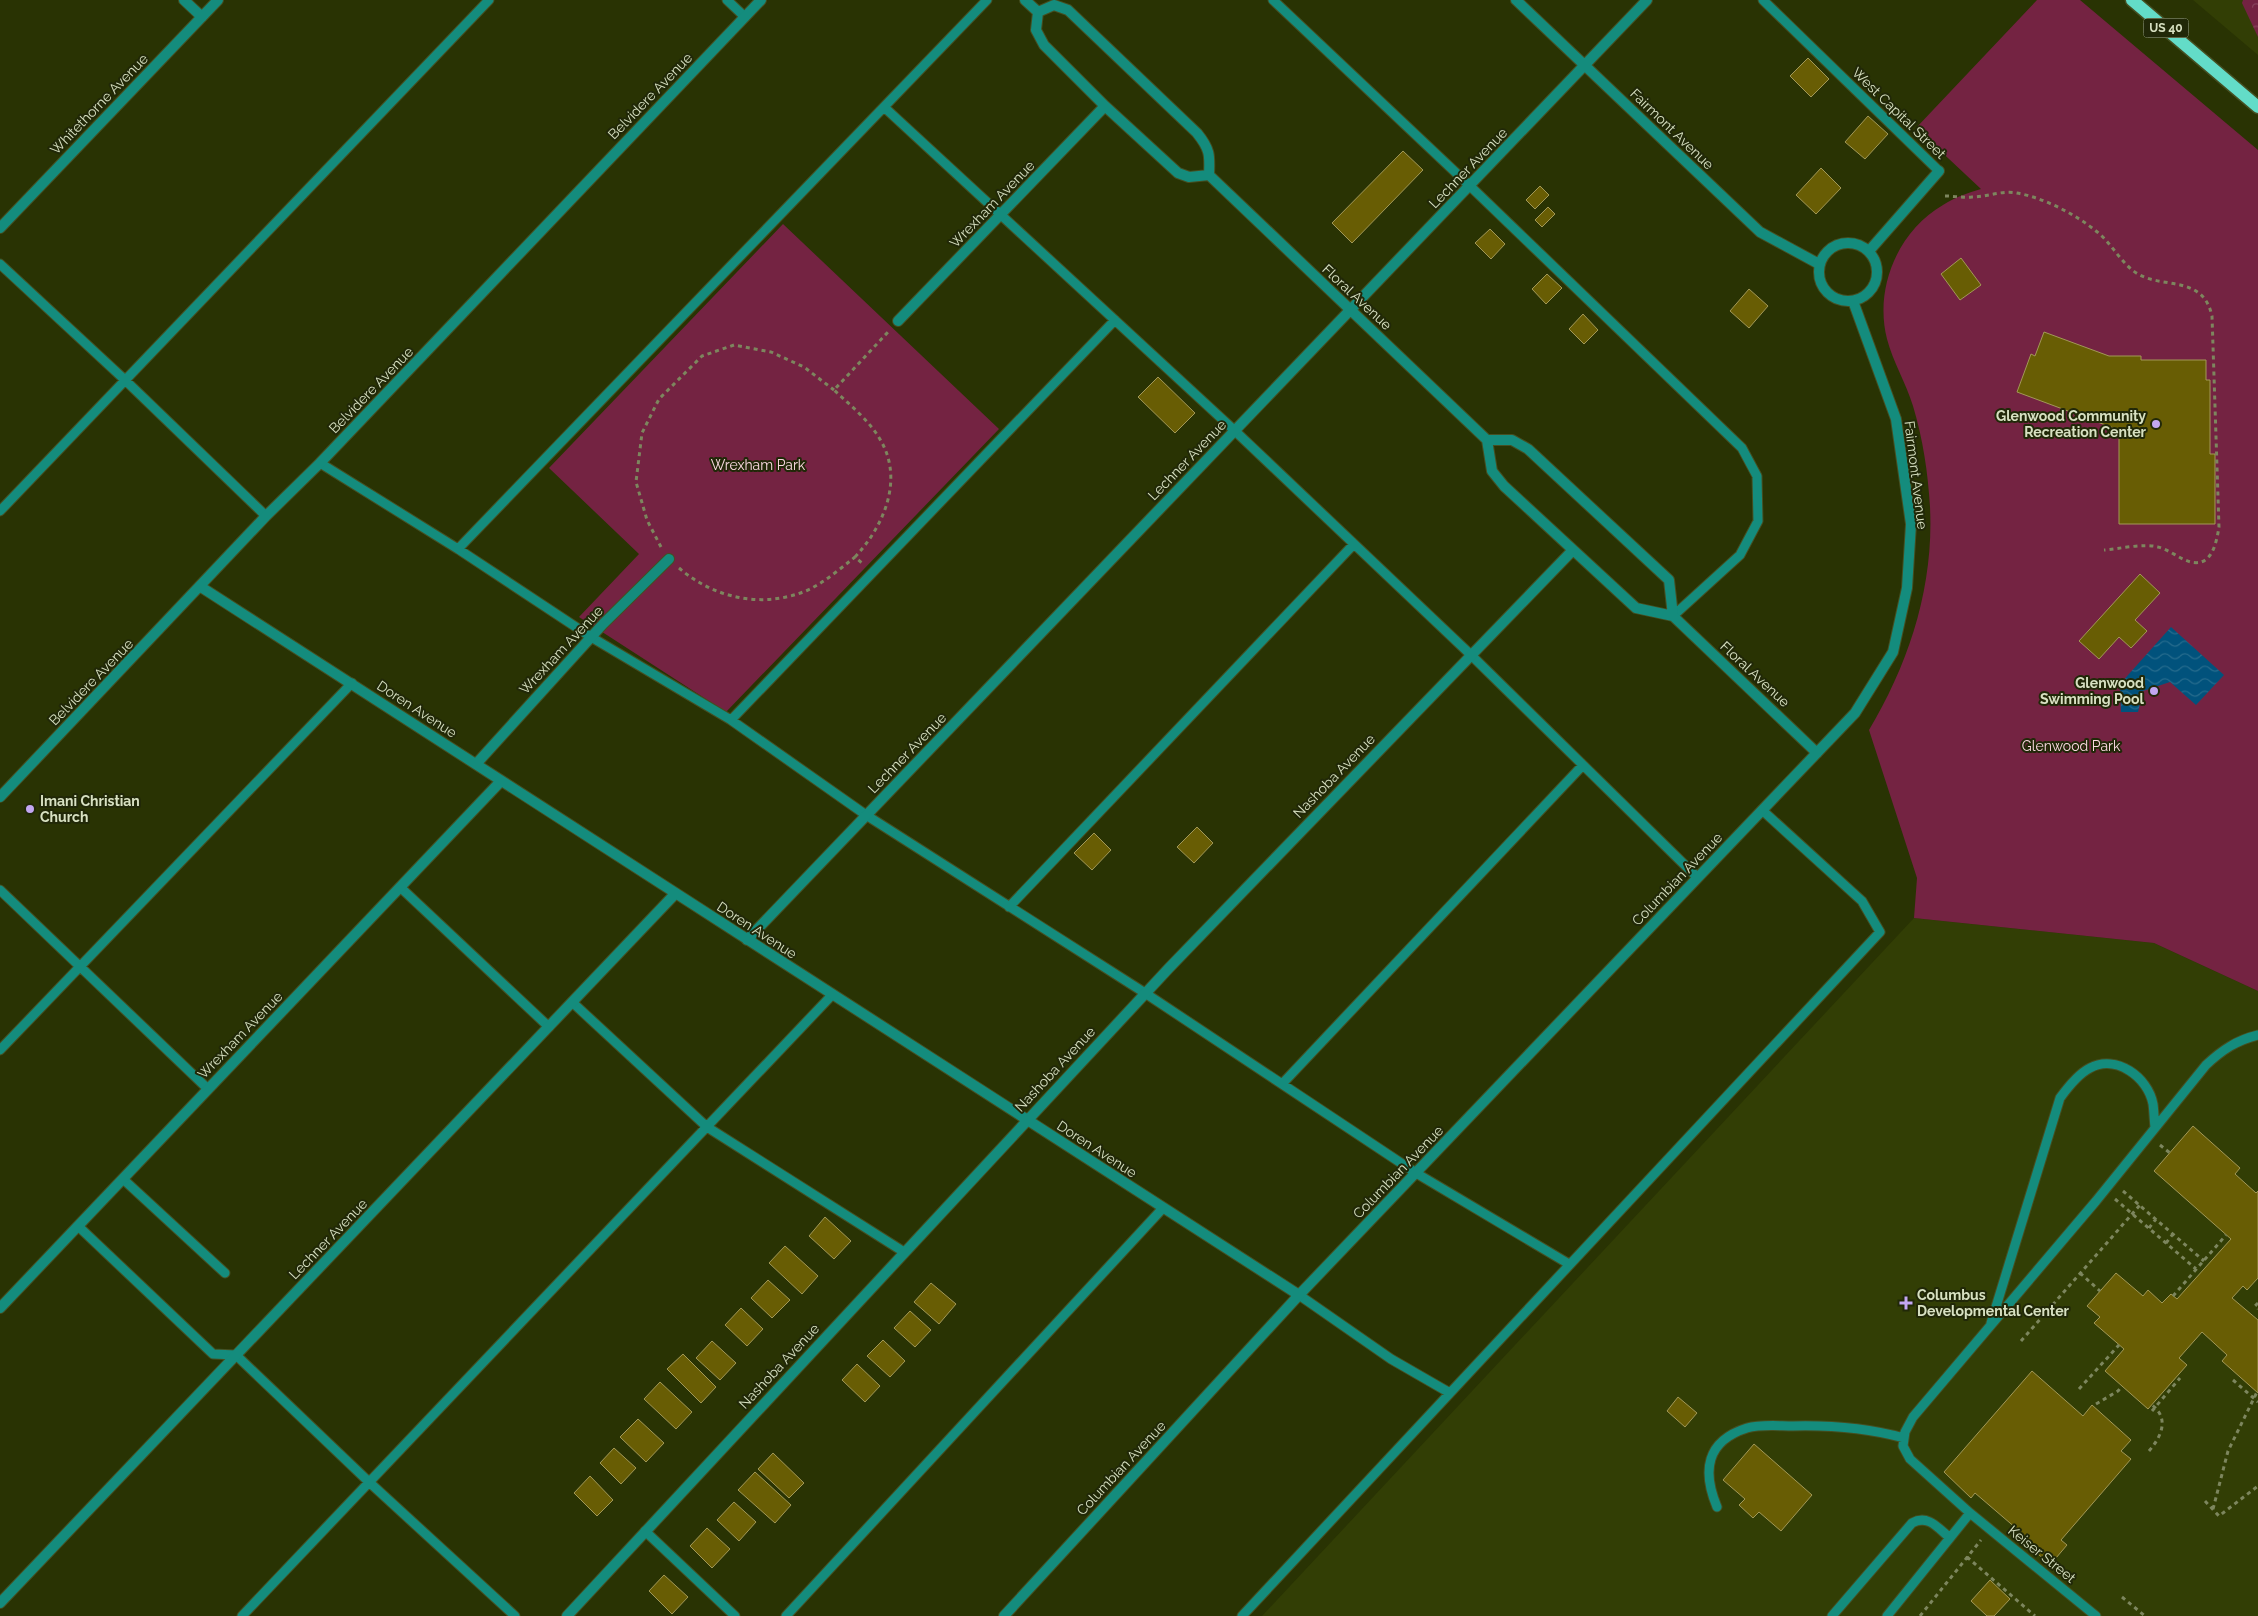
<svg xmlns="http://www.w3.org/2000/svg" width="2258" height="1616" viewBox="0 0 2258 1616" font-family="Raleway,sans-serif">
<defs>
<pattern id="forest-crowns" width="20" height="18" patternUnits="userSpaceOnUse" patternTransform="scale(1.25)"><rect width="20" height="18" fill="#742342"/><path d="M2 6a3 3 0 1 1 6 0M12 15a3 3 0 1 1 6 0" fill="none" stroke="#87435c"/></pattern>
<pattern id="water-waves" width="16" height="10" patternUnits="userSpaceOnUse" patternTransform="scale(1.25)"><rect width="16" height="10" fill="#01527c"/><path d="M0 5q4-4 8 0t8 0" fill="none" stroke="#256b8d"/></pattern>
</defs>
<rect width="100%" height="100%" fill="#293303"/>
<path fill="#323e05" d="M2193,0H2243L2258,37V55Z
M1914,918L2154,943L2258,991V1616H1262Z"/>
<path fill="url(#forest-crowns)" d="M2243,0H2258V37L2242,3Z"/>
<path fill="#742342" d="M2037,0H2080L2258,150V991L2154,943L1914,918L1917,878L1869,730C1909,663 1934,587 1930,507C1928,473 1923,439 1913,406C1906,383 1893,362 1887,339C1874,288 1898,231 1943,205C1955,197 1968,193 1981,189L1916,128Z
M783,224L999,429L726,712L579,617L639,554L549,468Z"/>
<path fill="url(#water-waves)" d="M2171,627L2224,675L2196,705L2170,682L2143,691L2138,712H2121L2120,684Z"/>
<path fill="#685d04" stroke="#a29857" d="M1808,58L1829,79L1811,97L1790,76Z
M1868,116L1888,134L1865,159L1845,142Z
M1403,151L1423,170L1352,243L1332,223Z
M1821,168L1841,188L1816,214L1796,195Z
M1540,186L1549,195L1535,209L1526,200Z
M1548,207L1555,214L1542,227L1535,220Z
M1490,229L1505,244L1491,259L1475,243Z
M1961,258L1981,285L1960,300L1941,274Z
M1547,274L1562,288L1546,304L1532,289Z
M1749,289L1768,306L1749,328L1730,311Z
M1583,314L1598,330L1584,344L1569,329Z
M2044,332L2109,356H2141V360H2206V380H2210V454H2215V524H2119V430L2017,392L2031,354L2035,356Z
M1158,377L1195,413L1175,433L1138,397Z
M2140,574L2160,593L2135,620L2147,631L2131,648L2119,637L2099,659L2079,641Z
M1197,827L1213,843L1194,863L1177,847Z
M1094,833L1111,850L1092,870L1074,853Z
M2193,1126L2240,1168L2235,1174L2256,1193L2258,1191V1278L2247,1290L2243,1286L2232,1298L2258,1320V1393L2222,1361L2227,1355L2202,1332L2179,1358L2187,1365L2148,1409L2105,1371L2124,1349L2094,1323L2100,1317L2087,1306L2116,1273L2143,1296L2148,1290L2162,1303L2171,1294L2177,1299L2231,1239L2154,1171Z
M825,1217L851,1241L834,1259L809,1236Z
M785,1246L818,1276L802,1294L769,1263Z
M768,1280L790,1300L772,1318L751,1298Z
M931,1283L956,1304L939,1324L914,1302Z
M741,1308L763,1329L747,1346L725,1325Z
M910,1311L931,1330L915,1347L894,1328Z
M883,1340L905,1361L890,1377L867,1356Z
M712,1341L736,1363L720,1380L696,1358Z
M683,1354L716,1387L701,1403L667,1369Z
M857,1364L880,1386L865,1402L842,1380Z
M2032,1371L2083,1416L2092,1405L2131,1440L2121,1451L2131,1459L2061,1540L2067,1545L2056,1558L2050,1554L2045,1560L2020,1539L2024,1535L1975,1493L1971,1498L1944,1472Z
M660,1382L692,1412L676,1429L644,1399Z
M1678,1397L1697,1413L1685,1427L1667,1411Z
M638,1419L664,1443L646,1462L620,1437Z
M1754,1444L1812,1495L1781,1531L1759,1512L1753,1518L1739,1505L1745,1499L1723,1480Z
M614,1448L636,1468L621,1484L600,1463Z
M773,1453L804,1483L789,1498L758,1469Z
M755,1472L791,1505L775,1523L738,1490Z
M590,1476L613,1500L597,1516L574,1493Z
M734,1502L756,1522L739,1541L717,1520Z
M707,1528L730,1549L712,1568L690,1546Z
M664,1575L688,1597L672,1614L649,1591Z
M1990,1580L2010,1599L1994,1616H1987L1971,1601Z"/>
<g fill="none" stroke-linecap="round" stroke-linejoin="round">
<g stroke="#454f22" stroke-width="11">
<path id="service" d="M727,0L745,17
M1273,0L1470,186L1742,448L1757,476L1758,521L1740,555L1673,616
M1763,0L1939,171
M884,107L1234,430L1470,654L1697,877
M0,264L125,380L266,516
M320,463L458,549L591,637L731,720L866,815L1145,993L1416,1173L1569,1264
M0,511L489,0
M458,549L987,0
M731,720L1115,320
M400,887L549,1027
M0,890L208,1089
M1009,907L1354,544
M572,1002L707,1127L904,1252
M0,1050L352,683
M1282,1084L1583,765
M123,1179L225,1273
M78,1226L213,1354L236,1355L369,1482L515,1616
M1299,1295L1391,1359L1450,1393
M1991,1323L2060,1098C2068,1087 2078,1074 2090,1068C2116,1054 2148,1077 2153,1104C2154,1111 2154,1119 2155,1127
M1717,1507C1702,1471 1706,1441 1747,1428C1761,1424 1779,1426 1793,1426C1832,1425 1867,1428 1904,1438
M645,1531L735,1616
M242,1616L832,995
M786,1616L1163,1208
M1242,1616L1880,932L1862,901L1762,810
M1832,1616L1912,1523C1928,1514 1938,1528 1950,1538
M1887,1616L1970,1513
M2096,1616L1970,1513L1910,1459L1903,1446L1905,1432L1913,1417L2096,1201L2206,1065C2222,1050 2237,1040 2258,1035"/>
</g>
<g stroke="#454f22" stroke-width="12">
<path id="minor" d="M184,0L202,17
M1025,0L1038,12
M1516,0L1760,232L1819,264
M1038,12L1054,5L1068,10L1197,133C1210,149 1210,155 1209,175L1487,440L1492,471L1504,486L1636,608L1673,616L1817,753
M1038,12L1036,30L1044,45L1105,106L1178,173L1189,177L1209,175
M0,228L218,0
M1819 272a29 29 0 1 1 58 0a29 29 0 1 1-58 0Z
M1869,251L1939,171
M898,321L1105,106
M1487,440H1512L1528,449L1669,580L1673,616
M201,587L1299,1295
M477,763L603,624L669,559
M0,797L266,516L320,463L761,0
M747,940L1647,0
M0,1308L501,781
M0,1603L675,894
M567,1616L1169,968L1573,550
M1004,1616L1299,1295L1855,713L1893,652L1907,588L1911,524L1896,419L1853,301"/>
</g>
<g stroke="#454f22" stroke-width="15">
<path id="primary" d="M2132,0L2258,107"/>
</g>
<path stroke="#7d865e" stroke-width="3" stroke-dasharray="4 4" stroke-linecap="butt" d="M1945,196C1954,196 1963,198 1972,197C1987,197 2002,190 2017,193C2044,198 2075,214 2096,231C2112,243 2121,264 2138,274C2164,289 2203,275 2212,316L2219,527C2216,545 2211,571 2185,560C2176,556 2167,549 2158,547C2144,543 2118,549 2104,550
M661,547L647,520L636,482L642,433L659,399L702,356L734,345L771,352L804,367L834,390
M855,557C883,527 904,481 881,441C870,421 851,406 834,390L888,332
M679,568C715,599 764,609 808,590C825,582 841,568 855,557L863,564
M2160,1145L2170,1153
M2123,1191L2204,1261
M2115,1199L2196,1269
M2149,1228L2156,1219
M2166,1243L2173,1234
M2080,1273L2100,1291
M2173,1296L2226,1235
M2258,1303L2255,1306L2258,1309
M2021,1341L2140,1205
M2233,1380L2258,1402
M2079,1389L2119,1345
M2096,1404L2118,1391L2122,1386
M2152,1411L2180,1378
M2149,1451C2161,1437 2170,1419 2152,1405
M2205,1501L2219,1516L2258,1486
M2213,1509L2228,1451L2257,1392
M1967,1557L2035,1616
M2122,1597L2145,1616
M1920,1616L1981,1540"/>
<use href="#service" stroke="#148c7d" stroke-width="9"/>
<use href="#minor" stroke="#148c7d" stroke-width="10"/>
<use href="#primary" stroke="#63dcc8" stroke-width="12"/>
</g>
<g fill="#c3a7f2" stroke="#212808" stroke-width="2">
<circle cx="2156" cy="424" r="5"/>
<circle cx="2154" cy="691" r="5"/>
<circle cx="30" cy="809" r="5"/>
<path d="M1903.5 1295.5h5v5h5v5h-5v5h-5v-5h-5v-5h5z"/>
</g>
<g text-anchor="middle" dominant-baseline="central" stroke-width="4" stroke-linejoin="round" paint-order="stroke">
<rect fill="#212808" stroke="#a1aa8a" stroke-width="1" x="2143.5" y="18.5" width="45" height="19" rx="4"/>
<g font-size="12" font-weight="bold" fill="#d8e1c2">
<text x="2166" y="28">US 40</text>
</g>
<g font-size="14" fill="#d8e1c2" stroke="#212808">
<text transform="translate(650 96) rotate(-46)">Belvidere Avenue</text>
<text transform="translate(99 104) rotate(-46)">Whitethorne Avenue</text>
<text transform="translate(1899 113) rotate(44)">West Capital Street</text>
<text transform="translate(1672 129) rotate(44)">Fairmont Avenue</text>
<text transform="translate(1468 168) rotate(-46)">Lechner Avenue</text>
<text transform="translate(992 204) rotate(-46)">Wrexham Avenue</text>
<text transform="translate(1357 297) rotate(43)">Floral Avenue</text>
<text transform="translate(371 390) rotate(-46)">Belvidere Avenue</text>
<text transform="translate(1187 460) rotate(-46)">Lechner Avenue</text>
<text transform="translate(1916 475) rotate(83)">Fairmont Avenue</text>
<text transform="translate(561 650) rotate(-47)">Wrexham Avenue</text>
<text transform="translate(1755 674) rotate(43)">Floral Avenue</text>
<text transform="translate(91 682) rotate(-46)">Belvidere Avenue</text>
<text transform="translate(417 709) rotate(33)">Doren Avenue</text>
<text transform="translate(907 753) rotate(-46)">Lechner Avenue</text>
<text transform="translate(1334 776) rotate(-46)">Nashoba Avenue</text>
<text transform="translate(1677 879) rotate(-46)">Columbian Avenue</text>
<text transform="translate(757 930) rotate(33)">Doren Avenue</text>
<text transform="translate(240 1035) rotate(-46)">Wrexham Avenue</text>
<text transform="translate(1055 1069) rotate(-47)">Nashoba Avenue</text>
<text transform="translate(1097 1149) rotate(33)">Doren Avenue</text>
<text transform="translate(1398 1172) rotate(-46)">Columbian Avenue</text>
<text transform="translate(328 1239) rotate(-46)">Lechner Avenue</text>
<text transform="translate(779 1366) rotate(-47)">Nashoba Avenue</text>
<text transform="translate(1121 1468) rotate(-47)">Columbian Avenue</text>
<text transform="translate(2042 1554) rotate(39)">Keiser Street</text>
</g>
<g font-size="14" font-weight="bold" fill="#d8e1c2" stroke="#212808" text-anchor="end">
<text x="2146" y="416">Glenwood Community<tspan x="2146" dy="16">Recreation Center</tspan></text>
<text x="2144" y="683">Glenwood<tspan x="2144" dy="16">Swimming Pool</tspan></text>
<text x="40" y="801" text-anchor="start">Imani Christian<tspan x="40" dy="16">Church</tspan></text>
<text x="1917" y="1295" text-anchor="start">Columbus<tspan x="1917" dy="16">Developmental Center</tspan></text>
</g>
<g font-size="14" fill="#fcdae3" stroke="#212808">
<text x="758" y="465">Wrexham Park</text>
<text x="2071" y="746">Glenwood Park</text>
</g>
</g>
</svg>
